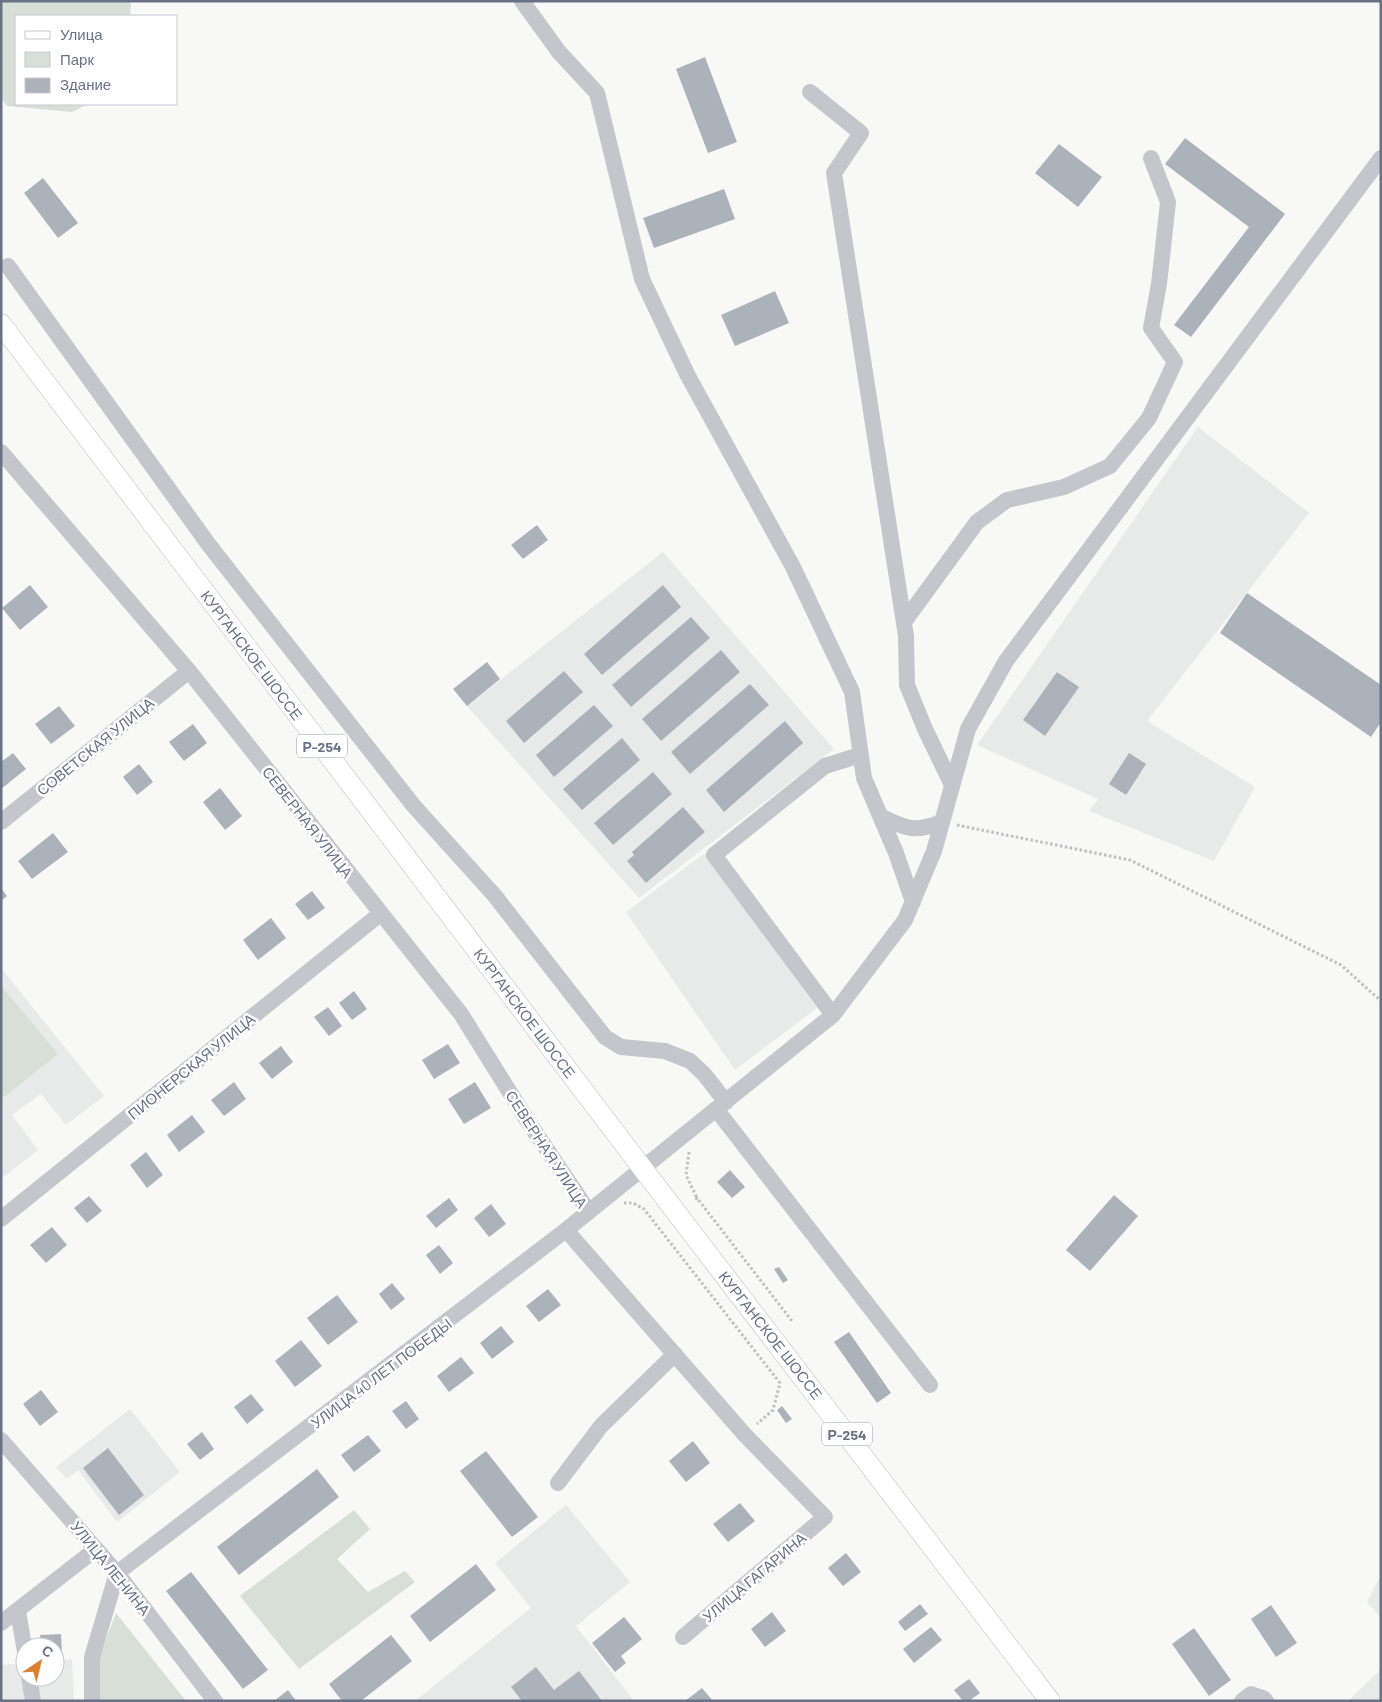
<svg xmlns="http://www.w3.org/2000/svg" width="1382" height="1702" viewBox="0 0 1382 1702" font-family="Barlow,sans-serif">
<rect width="100%" height="100%" fill="#f8f8f6"/>
<path fill="#e8e9e9" d="M1198,427L1309,513L1147,721L1255,787L1214,861L1089,811L1098,799L977,745Z
M663,552L834,749L639,898L467,706Z
M705,853L817,1008L735,1070L626,912Z
M1,968L104,1096L66,1125L41,1094L12,1115L38,1150L1,1179Z
M130,1409L180,1472L117,1522L78,1470L67,1479L56,1467Z
M566,1505L630,1582L576,1626L634,1701H415L531,1608L495,1563Z
M1381,1574V1618L1367,1602Z
M72,1659L74,1701H1V1665L25,1663V1677H55V1661Z
M1381,1669V1701H1348Z"/>
<path fill="#d8dfd7" d="M1,1H129L131,4L130,16H16V104H88L72,112L7,106L1,98Z
M1,986L58,1054L4,1097L1,1094Z
M354,1510L370,1529L337,1559L368,1592L405,1571L415,1582L299,1669L240,1596Z
M116,1613L186,1701H99L98,1660Z"/>
<path fill="#acb2ba" d="M705,57L737,142L708,153L676,69Z
M1185,138L1285,214L1191,337L1174,325L1249,227L1165,164Z
M1059,144L1102,177L1078,207L1035,173Z
M43,178L78,223L58,238L24,193Z
M724,189L735,219L654,248L643,218Z
M775,291L789,323L735,346L721,315Z
M537,525L548,540L523,559L511,545Z
M30,585L48,607L20,630L2,608Z
M663,585L681,607L602,675L584,654Z
M1247,593L1381,685V722L1371,737L1220,633Z
M691,617L710,638L631,707L612,685Z
M721,650L740,672L661,741L642,719Z
M487,662L500,679L467,706L453,689Z
M564,671L583,692L524,743L506,721Z
M1057,672L1079,687L1045,736L1023,720Z
M750,684L769,705L690,774L671,752Z
M594,705L613,726L554,777L536,755Z
M59,706L75,726L51,744L35,724Z
M785,721L803,743L724,812L706,790Z
M193,724L207,743L184,761L169,742Z
M622,738L640,760L582,810L563,789Z
M13,753L26,769L1,789V762Z
M1129,753L1146,764L1126,795L1109,784Z
M139,764L153,782L137,795L123,777Z
M653,772L672,794L613,845L594,823Z
M220,788L242,816L225,830L203,802Z
M683,807L705,832L646,883L627,861L634,855L632,852Z
M53,833L68,852L32,879L18,861Z
M1,888L7,896L1,901Z
M312,891L325,908L308,920L295,904Z
M271,918L286,938L258,960L243,940Z
M354,991L367,1009L352,1020L339,1003Z
M328,1007L342,1026L329,1036L314,1017Z
M448,1044L460,1063L434,1079L422,1060Z
M281,1046L293,1062L272,1079L259,1063Z
M234,1082L246,1099L224,1116L211,1100Z
M475,1082L491,1108L464,1124L448,1099Z
M192,1115L205,1132L179,1152L167,1135Z
M146,1152L163,1175L147,1188L130,1165Z
M730,1170L745,1187L732,1198L717,1182Z
M1114,1195L1138,1216L1090,1271L1066,1250Z
M89,1196L102,1211L87,1223L74,1208Z
M449,1198L458,1210L436,1228L426,1216Z
M491,1204L506,1224L489,1237L474,1218Z
M52,1227L67,1245L46,1263L30,1245Z
M439,1245L453,1263L440,1274L426,1255Z
M779,1267L788,1280L783,1283L774,1269Z
M392,1283L405,1299L391,1310L379,1294Z
M548,1289L561,1305L539,1322L526,1306Z
M337,1295L358,1322L328,1345L307,1318Z
M501,1326L514,1342L492,1359L480,1343Z
M849,1332L891,1393L877,1403L834,1342Z
M301,1340L322,1366L295,1387L275,1361Z
M461,1357L474,1373L449,1392L437,1376Z
M41,1390L58,1412L40,1426L23,1404Z
M251,1394L264,1410L247,1424L234,1407Z
M406,1401L419,1419L406,1429L392,1411Z
M782,1406L792,1419L786,1423L777,1410Z
M202,1432L214,1449L200,1460L187,1444Z
M368,1435L381,1451L354,1472L341,1455Z
M693,1441L710,1463L686,1482L669,1461Z
M108,1448L144,1495L119,1515L83,1468Z
M486,1451L538,1517L512,1537L460,1471Z
M317,1469L339,1497L239,1575L217,1547Z
M740,1503L755,1521L728,1542L713,1524Z
M846,1553L861,1572L843,1586L828,1568Z
M476,1564L496,1590L430,1642L410,1616Z
M191,1572L268,1670L243,1689L166,1591Z
M920,1604L928,1614L905,1631L898,1622Z
M1271,1605L1297,1643L1276,1657L1251,1619Z
M772,1612L786,1631L765,1647L751,1629Z
M624,1617L642,1639L621,1656L626,1663L615,1672L592,1643Z
M931,1627L942,1640L914,1663L903,1649Z
M1194,1628L1231,1680L1209,1696L1172,1644Z
M61,1634L62,1655H55V1647H41L40,1635Z
M391,1635L412,1661L361,1701H342L329,1684Z
M536,1667L554,1690L579,1671L602,1701H522L511,1687Z
M969,1679L980,1693L969,1701H963L954,1690Z
M702,1688L713,1701H685Z
M288,1690L296,1701H274Z"/>
<g fill="none" stroke-linecap="round" stroke-linejoin="round">
<g stroke="#b7babf" stroke-width="21">
<path id="major" d="M1,324L643,1169L1050,1701"/>
</g>
<path stroke="#bebfc2" stroke-width="3" stroke-dasharray="2.5 2.5" stroke-linecap="butt" d="M957,825L1130,860L1341,965L1381,1001
M689,1152L686,1175L697,1198
M696,1200L697,1198L792,1321
M624,1203H633L644,1209L780,1383L773,1410L757,1424"/>
<path stroke="#c4c6cb" stroke-width="16" d="M522,1L559,52L597,93L642,279L687,374L793,567L852,692L864,778L896,853L913,902
M810,92L861,133L834,173L906,636L907,685L925,729L952,785
M8,266L209,545L413,805L495,896L605,1037L621,1047L665,1051L690,1061L704,1074L726,1102
M1,452L189,671L461,1014L527,1120L589,1212
M904,622L977,522L1007,500L1064,487L1110,466L1149,418L1175,362L1151,328L1159,284L1168,202L1151,158
M880,816C907,829 914,833 942,822
M1,822L189,671
M833,1015L714,855L825,766L860,755
M716,1109L930,1385
M1,1219L380,914
M566,1230L745,1435L825,1517L683,1637
M1,1440L117,1573L215,1701
M558,1483L601,1426L675,1354
M117,1573L566,1230L833,1015L905,920L934,851L968,729L1006,661L1381,158
M18,1611L25,1652
M1,1623L96,1549
M29,1677L33,1701
M92,1701V1657L117,1573
M1242,1701L1251,1694L1263,1698L1266,1701"/>
<use href="#major" stroke="#fff" stroke-width="20"/>
</g>
<g text-anchor="middle" dominant-baseline="central" stroke-width="5" stroke-linejoin="round" paint-order="stroke">
<g fill="#fff" stroke="#959caa" stroke-width="1">
<rect x="297" y="734.5" width="50" height="23" rx="4"/>
<rect x="822" y="1422.5" width="50" height="23" rx="4"/>
</g>
<g font-size="14" font-weight="bold" fill="#687286">
<text x="322" y="746">Р-254</text>
<text x="847" y="1434">Р-254</text>
</g>
<g font-size="15" fill="#687286" stroke="#fff">
<text transform="translate(252 655) rotate(53)">КУРГАНСКОЕ ШОССЕ</text>
<text transform="translate(95 746) rotate(-39)">СОВЕТСКАЯ УЛИЦА</text>
<text transform="translate(308 822) rotate(52)">СЕВЕРНАЯ УЛИЦА</text>
<text transform="translate(525 1013) rotate(53)">КУРГАНСКОЕ ШОССЕ</text>
<text transform="translate(191 1066) rotate(-39)">ПИОНЕРСКАЯ УЛИЦА</text>
<text transform="translate(547 1149) rotate(57)">СЕВЕРНАЯ УЛИЦА</text>
<text transform="translate(771 1335) rotate(52)">КУРГАНСКОЕ ШОССЕ</text>
<text transform="translate(381 1373) rotate(-37)">УЛИЦА 40 ЛЕТ ПОБЕДЫ</text>
<text transform="translate(111 1568) rotate(51)">УЛИЦА ЛЕНИНА</text>
<text transform="translate(754 1577) rotate(-40)">УЛИЦА ГАГАРИНА</text>
</g>
</g>
<rect width="1382" height="1702" fill="none" stroke="#687286" stroke-width="5"/>
<rect x="15" y="15" width="162" height="90" fill="#ffffff" stroke="#c3c7cf"/>
<rect x="25" y="31" width="25" height="8" fill="#ffffff" stroke="#c3c7cf"/>
<text x="60" y="40" font-size="15" fill="#687286">Улица</text>
<rect x="25" y="52" width="25" height="15" fill="#d8dfd7" stroke="#c3c7cf"/>
<text x="60" y="65" font-size="15" fill="#687286">Парк</text>
<rect x="25" y="78" width="25" height="15" fill="#acb2ba" stroke="#c3c7cf"/>
<text x="60" y="90" font-size="15" fill="#687286">Здание</text>
<g transform="translate(40 1662) rotate(35)"><circle r="24" fill="#ffffff" stroke="#c3c7cf"/>
<path d="M0-4L9 19L0 12L-9 19Z" fill="#dd8030"/>
<text y="-8" font-size="14" font-weight="bold" text-anchor="middle" fill="#687286">С</text>
</g>
</svg>
